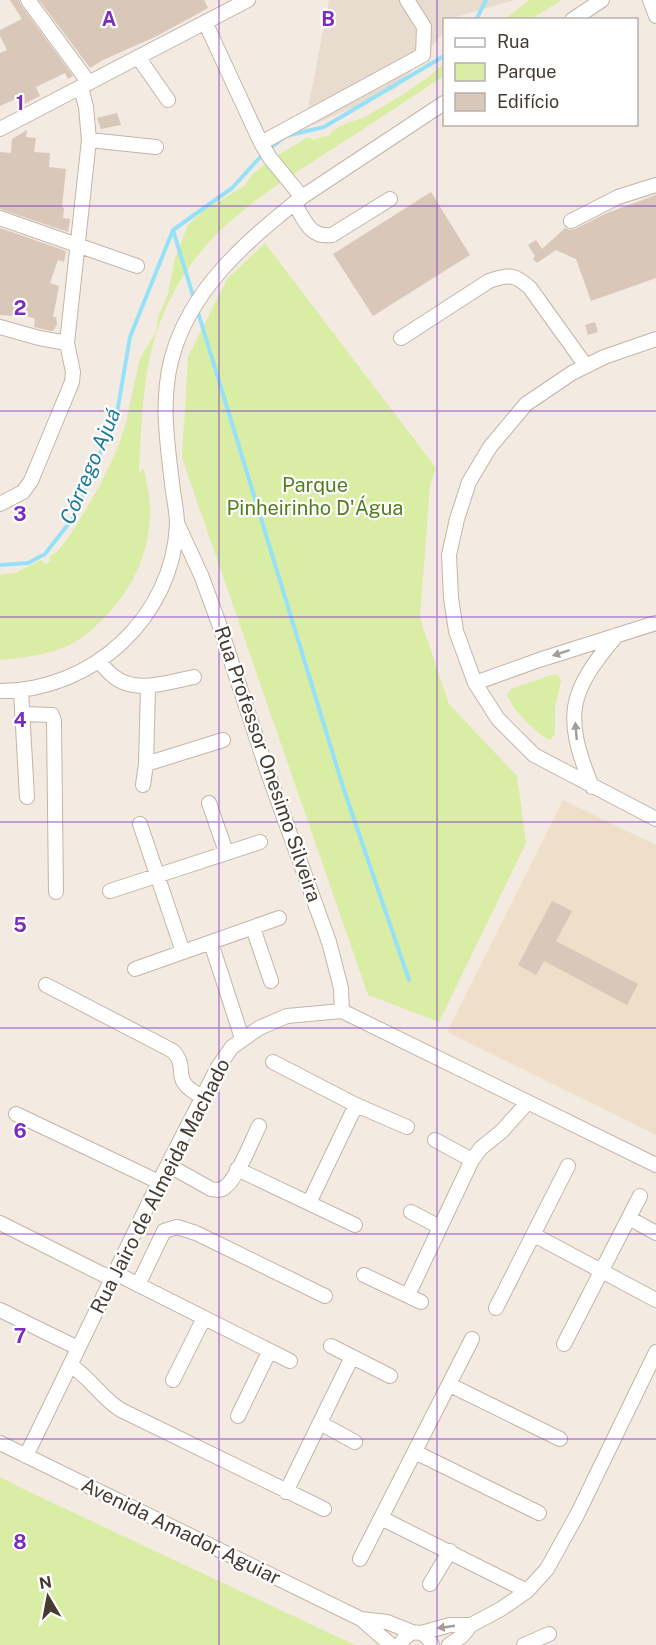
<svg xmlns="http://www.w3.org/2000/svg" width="656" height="1645" viewBox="0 0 656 1645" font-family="'Public Sans',sans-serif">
<rect width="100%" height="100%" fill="#f3ebe2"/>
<path fill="#e8dccf" d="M329,0H515L458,16L455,19L444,20V32L397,88L304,129Z"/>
<path fill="#eedeca" d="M563,800L656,845V1135L447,1032Z"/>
<path fill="#d9eda5" d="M529,0H562L531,19H505Z
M444,63V76C404,102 364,129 323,155C250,202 191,239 159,325C142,372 142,423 139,472L144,469C146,481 149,493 150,505C152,548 134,588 104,618C93,629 79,642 63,648C43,655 22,658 0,660V575L15,573L41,560L46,564L50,561L49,557L58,551L71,534L99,487L117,449L125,427L140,358L156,332L158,317L168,294L175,258L188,225L203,211L244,186L252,175L270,160L308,137L314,140L324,136H329C334,124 356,122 368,115C393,101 425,82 444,63Z
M265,243L436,468L430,485L420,618L449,704L517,776L526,843L439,1022L368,995L182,458L188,357L227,279Z
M554,674L559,676L561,681L555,708V734L550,740C537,735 510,707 507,694L511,689Z
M0,1477L21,1488L355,1645H0Z"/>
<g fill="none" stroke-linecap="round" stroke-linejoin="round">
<path stroke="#96e1f8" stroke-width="4" d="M476,20L486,0
M269,149L286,136L324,127L444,56
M173,230L194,299
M197,309L343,787L409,980
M0,565L28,563L45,554L73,518L117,413L130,337L173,230L232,188L263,154"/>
</g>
<path fill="#d9c7b9" d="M10,0H19L21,5L73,76L68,79L65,73L36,87L40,96L24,104L20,97L0,106V53L7,50L0,36V30L22,19Z
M39,0H204L208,8L157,36L103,60L90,68Z
M117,113L121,125L101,129L97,118Z
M27,130L26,137L36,138L34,152L50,153L49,167L66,169L62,207L64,208L63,218L70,219L68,232L0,209V152L11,153L12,139Z
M431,192L470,255L373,316L333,254Z
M656,195V278L591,301L576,259L556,250L537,263L533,259L535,256L528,245L536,240L542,249L565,228L570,230L575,229L607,213Z
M0,228L66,251L64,262L58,260L50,283L59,286L53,317H56L57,324L54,330L51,331L34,327L35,319L30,317L0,315Z
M595,322L598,332L588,335L585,325Z
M552,901L572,911L556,941L638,984L627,1005L544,961L536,975L518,965Z"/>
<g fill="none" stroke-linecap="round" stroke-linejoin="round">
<g stroke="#c3b4a7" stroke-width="16">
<path id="minor" d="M28,0L89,83
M650,0L656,16
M572,20L602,0
M205,22L261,143L270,158L302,197
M138,57L168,100
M0,129L248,0
M89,140L156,147
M261,143L423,55L424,27L407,0
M294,203C305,220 309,238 332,235L390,199
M0,218L137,266
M571,221L618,197L656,185
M0,327L39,338L67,343
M401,338L489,281C509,274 515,274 530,288L586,366
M656,339L604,357L572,373L526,404L490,447L469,482L457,519L449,555L451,598L456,631L475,683L498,719L534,755L656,819
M0,504L23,492L31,481L72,382L73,372L67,343L89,140L86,107L81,87
M177,523L201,575L218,621L268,773L329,942L341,988L342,1011
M99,661C103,666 107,671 112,675C134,695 168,682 194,677
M475,683L539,660L656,623
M0,691C93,691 173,617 177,524C177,510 173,496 172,483C167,441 161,402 171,361C189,289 247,241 302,197L444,103
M21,691L27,797
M23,714L52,715L54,721L56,892
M146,764L223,740
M143,785L146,764L148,686
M592,787C563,715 568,693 617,635
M209,803L226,852
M140,824L183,952
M110,891L260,842
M253,928L271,981
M211,943L242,1038
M135,969L279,918
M46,985L173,1051C191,1071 167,1079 203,1097
M273,1062L356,1105L309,1203
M356,1105L407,1127
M16,1114L159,1182
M435,1140L472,1160
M168,1165L211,1189C216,1190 221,1191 225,1187C237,1179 252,1140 259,1126
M237,1169L355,1225
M411,1212L440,1227
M629,1218L656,1233
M0,1223L112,1279
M534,1235L656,1300
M115,1273L290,1361
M364,1275L421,1302
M138,1285L164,1231L177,1227L196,1233L325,1296
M408,1295L472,1160L481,1148L502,1131L528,1102
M496,1308L568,1166
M0,1310L78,1348
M564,1344L640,1196
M331,1346L390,1376
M70,1365C90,1377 101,1398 121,1410L324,1509
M173,1380L204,1318
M450,1385L560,1439
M238,1416L269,1352
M320,1423L355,1442
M0,1443L361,1619L391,1645
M415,1452L539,1513
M26,1456L159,1182L218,1067L232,1047L259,1028L287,1016L342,1011L656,1165
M286,1492L352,1357
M381,1518L527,1591
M360,1559L472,1339
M430,1584L450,1551
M361,1619L387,1622L412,1632
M421,1633L450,1625H471
M400,1645C408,1629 424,1628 432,1645
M449,1645L462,1636L471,1625L501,1609L527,1591L547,1569L578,1513L656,1352
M524,1645L549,1634"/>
</g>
<use href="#minor" stroke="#fff" stroke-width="14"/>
</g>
<defs><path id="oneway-solid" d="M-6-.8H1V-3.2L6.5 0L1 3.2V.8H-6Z" transform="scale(1.5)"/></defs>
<g fill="#a29d98">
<use href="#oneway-solid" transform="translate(561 653) rotate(162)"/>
<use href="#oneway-solid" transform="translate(576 731) rotate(-95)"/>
<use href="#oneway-solid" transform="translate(446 1627) rotate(172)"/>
</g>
<path fill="none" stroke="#7b2cbf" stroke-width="1.5" stroke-opacity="0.55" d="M219,0V1645M437,0V1645M0,206H656M0,411H656M0,617H656M0,822H656M0,1028H656M0,1234H656M0,1439H656"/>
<g text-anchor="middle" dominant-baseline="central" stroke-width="4.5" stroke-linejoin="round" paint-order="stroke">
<g font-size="20" fill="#537d1f" stroke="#fff">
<text x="315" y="485">Parque<tspan x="315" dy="23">Pinheirinho D'Água</tspan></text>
</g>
<g font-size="20" fill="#463b32" stroke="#fff">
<text transform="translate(268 764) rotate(71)">Rua Professor Onesimo Silveira</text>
<text transform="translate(160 1186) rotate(-63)">Rua Jairo de Almeida Machado</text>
<text transform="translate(181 1531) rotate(26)">Avenida Amador Aguiar</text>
</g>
<g font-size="21" font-style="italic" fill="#1d7b9b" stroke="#fff">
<text transform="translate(90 466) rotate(-67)">Córrego Ajuá</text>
</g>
</g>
<g font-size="20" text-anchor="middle" font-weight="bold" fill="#7b2cbf" stroke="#fff" stroke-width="4.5" stroke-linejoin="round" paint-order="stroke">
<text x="109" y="26">A</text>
<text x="328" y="26">B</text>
<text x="20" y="110">1</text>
<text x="20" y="315">2</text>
<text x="20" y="521">3</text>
<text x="20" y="727">4</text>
<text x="20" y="932">5</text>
<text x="20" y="1138">6</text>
<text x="20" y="1343">7</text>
<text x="20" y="1549">8</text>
</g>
<rect x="443" y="18" width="195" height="108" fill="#ffffff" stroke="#b5b1ad" stroke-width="1.5"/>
<rect x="455" y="38" width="30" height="9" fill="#ffffff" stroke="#b5b1ad" stroke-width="1.5"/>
<text x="497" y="48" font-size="18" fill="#463b32">Rua</text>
<rect x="455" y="63" width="30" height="18" fill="#d9eda5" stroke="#b5b1ad" stroke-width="1.5"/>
<text x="497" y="78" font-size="18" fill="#463b32">Parque</text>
<rect x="455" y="93" width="30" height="18" fill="#d9c7b9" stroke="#b5b1ad" stroke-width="1.5"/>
<text x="497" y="108" font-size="18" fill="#463b32">Edifício</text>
<g transform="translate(48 1597) rotate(350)" stroke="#ffffff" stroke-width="4.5" paint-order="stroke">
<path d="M0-4.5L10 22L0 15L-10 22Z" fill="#463b32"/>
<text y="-9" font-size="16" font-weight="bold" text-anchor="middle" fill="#463b32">N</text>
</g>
</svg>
